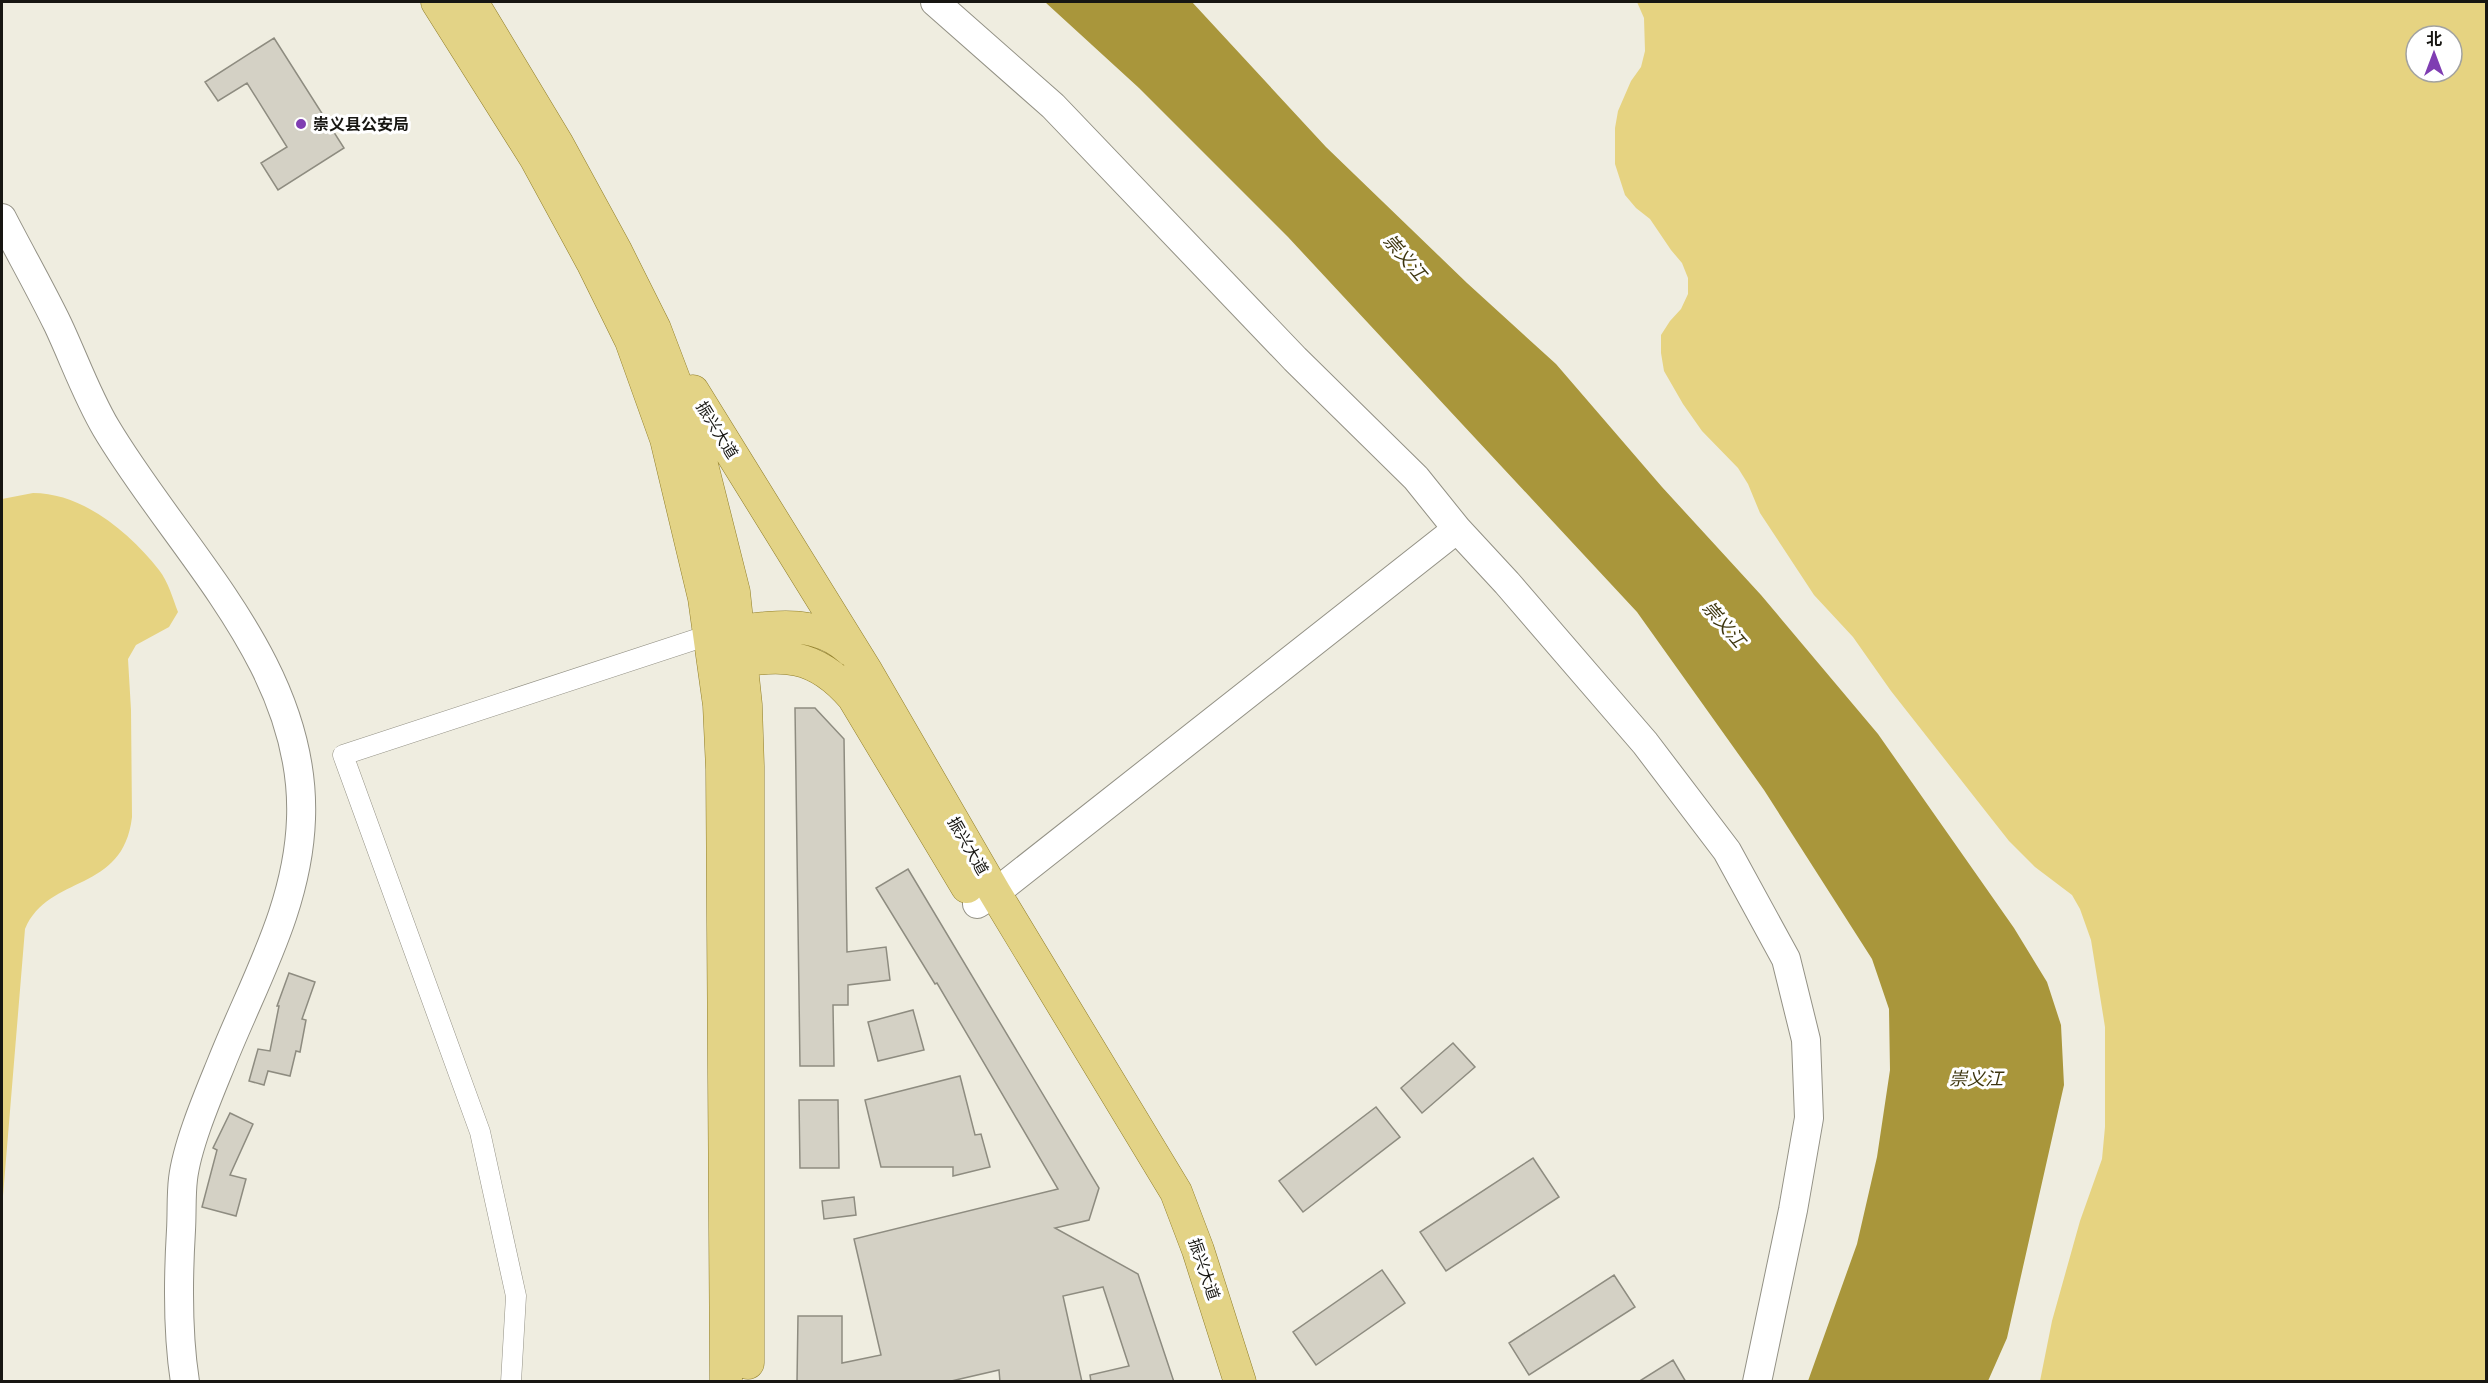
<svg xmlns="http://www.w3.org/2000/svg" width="2488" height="1383" viewBox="0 0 2488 1383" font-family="Roboto,'Noto Sans SC',sans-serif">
<rect width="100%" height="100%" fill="#efede0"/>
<path fill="#e6d381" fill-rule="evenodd" d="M1637,2H2486V1381H2040L2052,1321L2080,1221L2102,1159L2105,1127V1027L2091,940L2080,909L2072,895L2035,867L2009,841L1891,691L1853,637L1814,595L1760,513L1748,484L1738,468L1702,431L1683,404L1664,371L1661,353V335L1670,321L1681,309L1688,294V278L1682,263L1671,250L1650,219L1636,208L1625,195L1615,164V128L1618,111L1631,81L1641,67L1645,51L1644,18ZM2416,36H2452V72H2416Z
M33,493C83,493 130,533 159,570C168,581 173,599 178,612L169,627L136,645L128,659L131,710L132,817C123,894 49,873 25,929L2,1208V499Z"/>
<path fill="#a9963b" d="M1045,2H1192L1326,147L1467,283L1556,364L1662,487L1761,595L1878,734L2014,928L2047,982L2061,1025L2064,1085L2007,1338L1988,1381H1808L1857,1244L1877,1157L1890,1070L1889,1009L1872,959L1764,790L1637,612L1288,237L1139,88Z"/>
<path fill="#d4d1c5" stroke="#8e8c80" stroke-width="1.5" d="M274,38L344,148L278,190L261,163L287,147L247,83L218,101L205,82Z
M795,708H815L844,739L847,952L886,947L890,980L848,985V1005H833L834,1066H800Z
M908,869L1099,1188L1089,1220L1055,1228L1138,1274L1174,1382H1091L1090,1375L1129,1366L1103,1287L1063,1296L1082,1382H1000L999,1370L947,1382H797L798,1316H842V1363L881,1355L854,1239L1058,1189L937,983L935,984L876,888Z
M289,973L315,982L302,1019L306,1020L300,1052L296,1051L290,1076L268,1071L264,1085L249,1081L258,1049L270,1051L279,1006H277Z
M913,1010L924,1050L878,1061L868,1022Z
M1453,1043L1475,1067L1422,1113L1401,1088Z
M960,1076L975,1135L981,1134L990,1167L953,1176V1167H881L865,1100Z
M799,1100H838L839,1168H800Z
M1376,1107L1400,1137L1303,1212L1279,1181Z
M230,1113L253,1124L230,1175L246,1179L236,1216L202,1207L217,1150L213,1148Z
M1533,1158L1559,1197L1446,1271L1420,1232Z
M854,1197L856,1215L824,1219L822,1201Z
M1382,1270L1405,1303L1316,1365L1293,1332Z
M1614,1275L1635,1307L1529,1375L1509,1343Z
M1673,1360L1686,1382H1638Z"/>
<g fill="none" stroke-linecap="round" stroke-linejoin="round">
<g stroke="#939185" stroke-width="21">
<path id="street" d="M511,1382L516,1296L480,1132L343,755L709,635"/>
</g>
<g stroke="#939185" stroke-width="30">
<path id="secondary" d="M935,2L1053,106L1295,359L1416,478L1457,529L1507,583L1645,743L1727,851L1786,959L1806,1040L1809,1118L1793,1210L1757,1382
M2,218C20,253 40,288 58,325C74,359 87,396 106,428C179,551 307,665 301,819C298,908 253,983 221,1064C208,1096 187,1145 183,1179C181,1195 182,1213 181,1230C178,1280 177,1331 185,1382
M977,904L995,893L1457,529"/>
</g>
<g stroke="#907e29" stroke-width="33">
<path id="primary" d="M437,2L536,159L592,262L631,341L666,439L704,598L719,705L722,769L726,1382
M472,2L557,143L616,251L655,329L693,429L734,592L746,705L748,766V1363
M693,391L867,672L995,893L1176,1192L1198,1250L1240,1382
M718,634C764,629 813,615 850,650
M721,663C779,656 811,648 853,697L967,887"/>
</g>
<use href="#street" stroke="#fff" stroke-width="20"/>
<use href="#secondary" stroke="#fff" stroke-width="28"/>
<use href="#primary" stroke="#e3d386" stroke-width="32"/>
</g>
<circle fill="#7f3db2" stroke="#fff" stroke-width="2" cx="301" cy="124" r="6"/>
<g text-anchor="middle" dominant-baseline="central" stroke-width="6" stroke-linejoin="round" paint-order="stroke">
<g font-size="16" font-weight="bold" fill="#171612" stroke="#fff" text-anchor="start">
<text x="313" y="124">崇义县公安局</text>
</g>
<g font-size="16" fill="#171612" stroke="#fff">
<text transform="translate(717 430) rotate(58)">振兴大道</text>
<text transform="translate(968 846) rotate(60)">振兴大道</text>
<text transform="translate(1204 1269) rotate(71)">振兴大道</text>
</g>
<g font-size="18" font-style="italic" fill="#3d350e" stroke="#fff">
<text transform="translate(1405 257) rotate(49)">崇义江</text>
<text transform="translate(1724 624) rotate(49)">崇义江</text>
<text x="1976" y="1078">崇义江</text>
</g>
</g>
<rect width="2488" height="1383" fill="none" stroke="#171612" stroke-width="6"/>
<g transform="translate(2434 54)"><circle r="28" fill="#ffffff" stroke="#a2a2a0" stroke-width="1.5"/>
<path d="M0-4.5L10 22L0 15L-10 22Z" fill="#7f3db2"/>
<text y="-9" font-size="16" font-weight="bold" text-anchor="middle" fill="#171612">北</text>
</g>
</svg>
